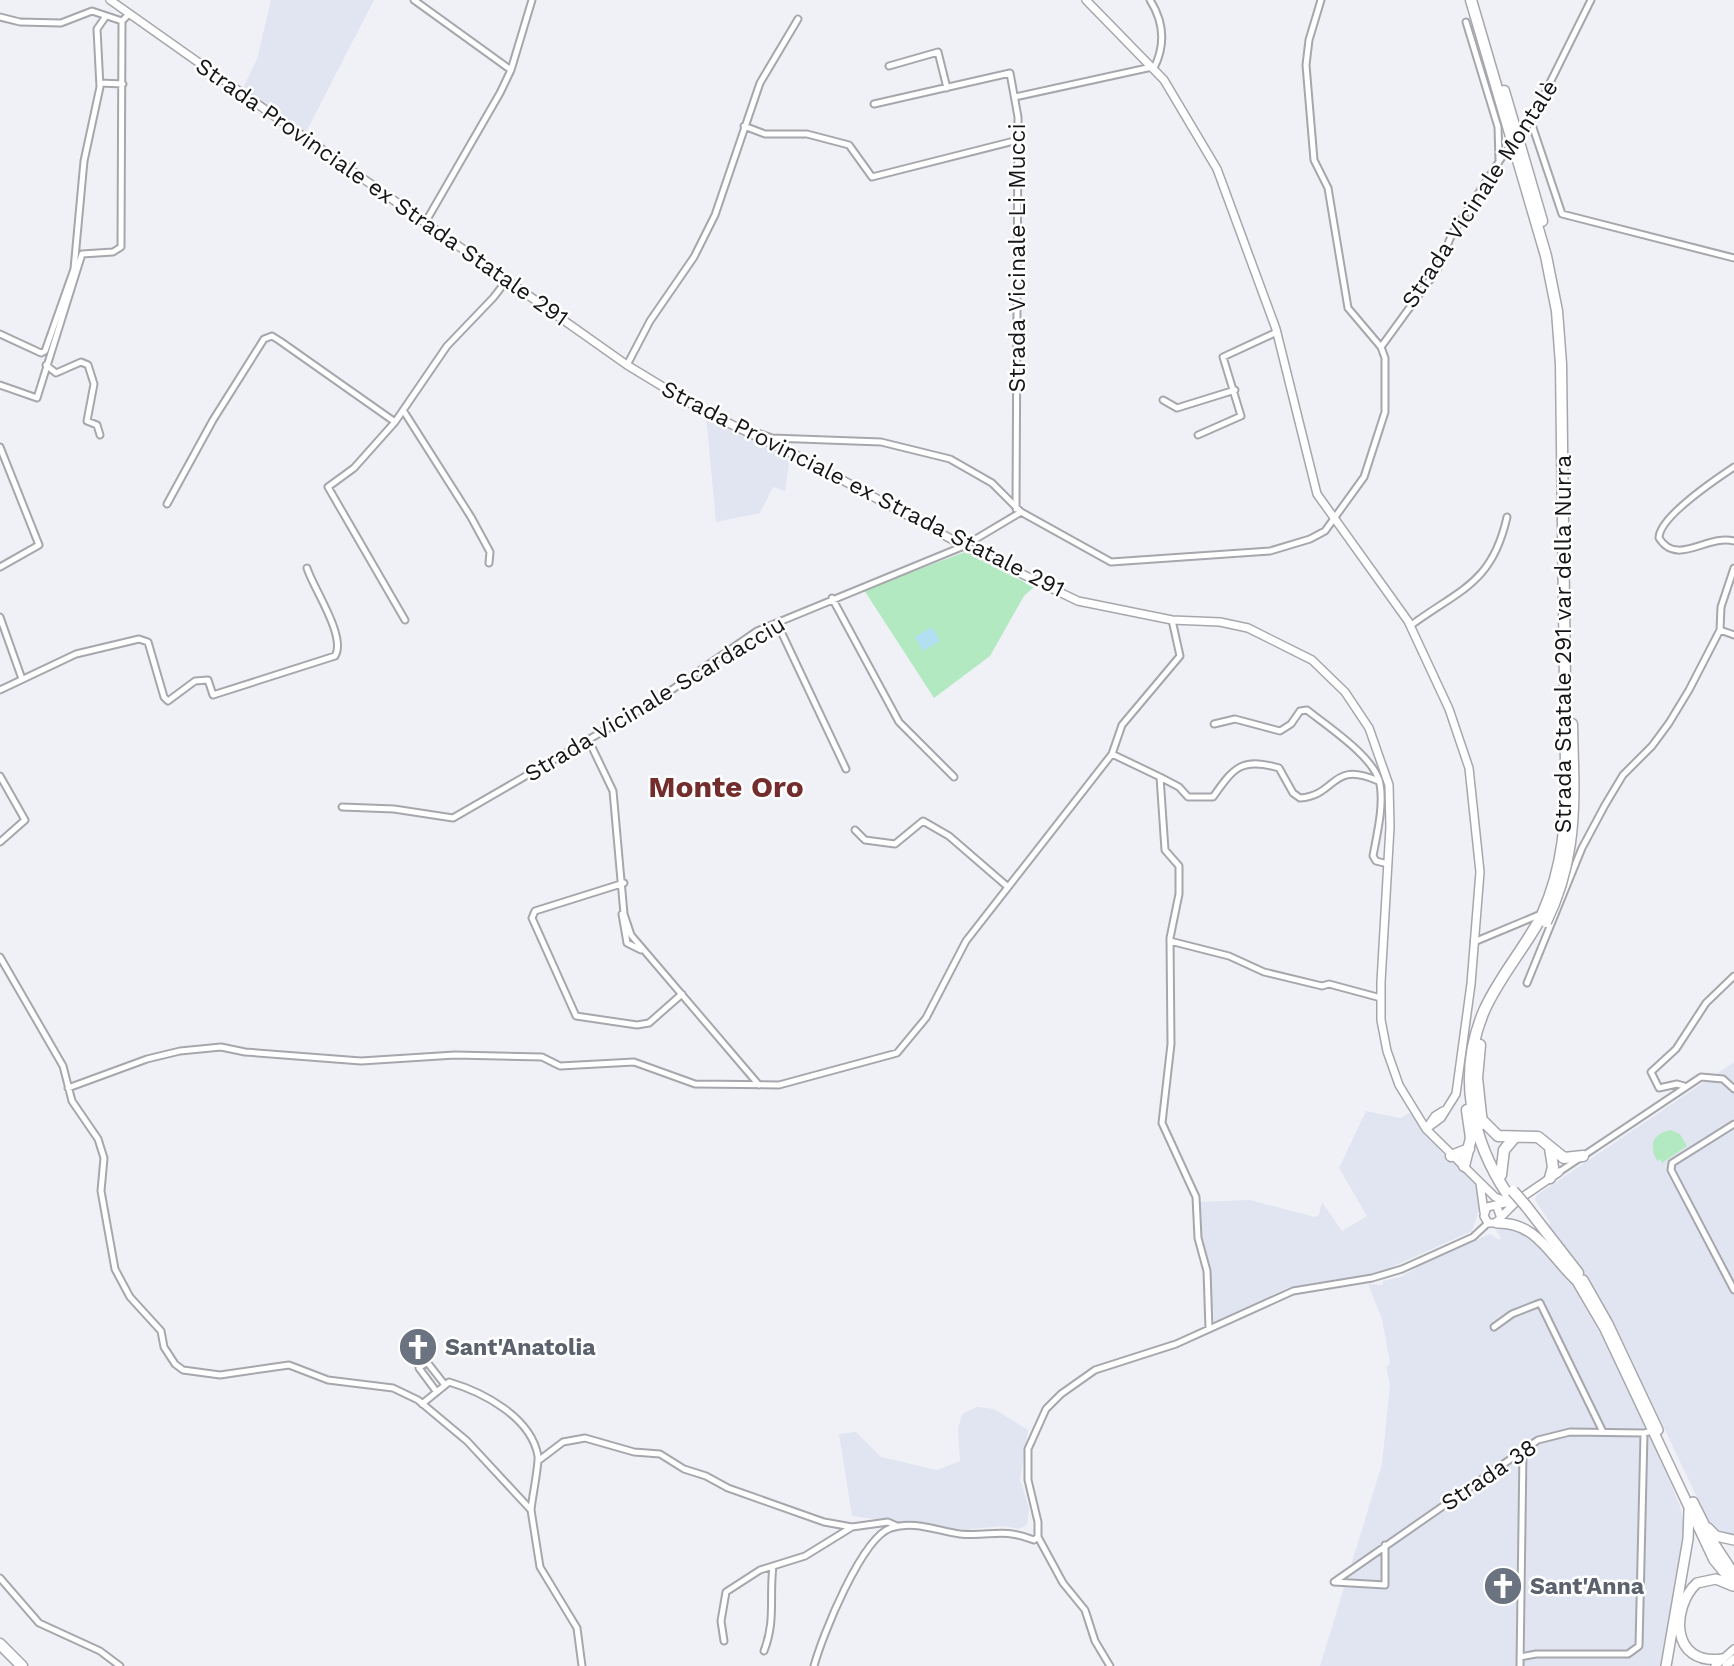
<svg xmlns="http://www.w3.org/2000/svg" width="1734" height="1666" viewBox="0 0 1734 1666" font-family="'Work Sans',sans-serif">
<rect width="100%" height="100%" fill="#f0f1f6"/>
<path fill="#e1e5f1" d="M271,0H374L306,132L243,88L257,59Z
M706,416L790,457L785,491L773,487L760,513L716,522Z
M1734,1062V1536H1731L1711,1527L1644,1386L1633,1369L1635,1367L1614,1323L1561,1241L1548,1226L1550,1223L1535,1200L1537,1195Z
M1366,1111L1400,1118L1411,1112L1443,1154L1471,1178L1476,1187L1480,1207L1472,1231L1378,1273L1289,1287L1214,1323L1213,1306L1209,1305L1208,1276L1199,1240L1197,1202L1250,1200L1315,1217L1319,1215L1322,1202L1342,1231L1367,1216L1339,1168Z
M1513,1227L1528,1232L1574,1287L1606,1344L1647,1427L1680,1506L1684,1525L1669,1666H1320L1382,1464L1390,1384L1386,1368L1390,1363L1382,1319L1368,1284L1383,1285V1281L1401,1277L1430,1260L1490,1234L1499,1240L1501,1238L1496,1230Z
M977,1407L994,1409L1028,1430L1020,1480L1029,1508L1027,1525L1018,1529L1005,1526L958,1530L852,1516L839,1434L856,1432L881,1457L937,1470L960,1461L958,1429L962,1414Z"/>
<path fill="#b3e9c1" d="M965,552L1034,587L1024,596L990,656L934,698L864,590Z
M1671,1130L1680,1134L1687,1146L1662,1163L1660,1159L1657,1161C1648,1145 1653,1133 1671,1130Z"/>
<path fill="#b4def2" d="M932,627L940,641L923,651L915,637Z"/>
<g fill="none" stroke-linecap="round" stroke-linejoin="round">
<g stroke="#a6a7ac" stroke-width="9">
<path id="minor" d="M414,0L511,70
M1150,0C1164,22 1166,44 1154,68
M0,17L20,22L61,23L92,11L122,21L129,14
M1466,22L1498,127L1499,160
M889,66L938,52L947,88
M100,83L123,84
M1015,97L1152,67
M874,104L1010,73L1018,117L1016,509
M1531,122L1562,214L1734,258
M1530,123L1591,0
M744,126L765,134H807L849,145L872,177L1018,140
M425,223L500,93L511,70L532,0
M0,334L41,353L45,351L74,269L84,161L100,87L97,29L106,16
M1381,347L1437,270L1452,234L1502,157
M46,365L56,373L81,362L88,365L94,384L87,421L97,425L100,435
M627,365L650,321L694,257L715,215L760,83L798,19
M0,385L37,398L82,254L113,252L121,247L122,21
M1163,400L1177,408L1235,390
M403,410L471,517L490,552L489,563
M395,422L354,468L328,487L405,620
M752,431L772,438L881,442L950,459L992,483L1021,512L1111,562L1270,551L1310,539L1325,531L1364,477L1385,412V358L1381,347L1348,308L1328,188L1314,160L1306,65L1309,40L1321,0
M1198,435L1241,416L1223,357L1277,332
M0,447L39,545L0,567
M1734,467C1716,479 1659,517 1659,538C1677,567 1707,534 1734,541
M167,504L213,420L264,339L272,336L280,341L395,422L447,346L493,298L507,280
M832,598L899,722L954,777
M0,617L22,679
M777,623L846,769
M1410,626C1460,589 1492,584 1507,517
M1720,630L1721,607L1734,568
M1720,630L1734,635
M0,690L76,654L139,639L148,642L164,697L168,701L195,681L208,680L213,695L335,656C347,637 313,588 307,568
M1214,724L1235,719L1280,731L1291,724L1300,711L1307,710C1327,726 1376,758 1380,784C1384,806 1377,834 1373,856L1376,861L1388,864
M589,741L613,791L624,914L631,935L759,1085
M1112,754L1160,777L1165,850L1179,866V894L1170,938L1171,1044L1162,1123L1196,1197L1198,1238L1207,1271L1209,1329
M0,776L25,820L0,842
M1160,777L1179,787L1188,797H1213C1234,767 1242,757 1279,768L1293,793L1300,798C1338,795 1330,760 1378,781
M342,807L394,809L453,818L657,700L757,631L964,546L1021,512
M855,830L865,840L895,844L923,821L949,836L1008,887
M624,883L535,911L532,918L576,1016L637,1025L649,1023L682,994
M622,914L627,943L641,950
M1170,941L1229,956L1264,972L1322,986L1329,984L1381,998
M1474,942L1541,914
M0,957L63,1066L72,1101L98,1139L104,1158L101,1191L115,1269L130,1297L161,1331L164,1347L175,1364L183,1370L220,1375L289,1365L328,1380L393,1388L418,1400L467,1441L531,1510L540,1567L577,1628L582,1666
M1527,983L1582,848L1605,805L1623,775L1652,746L1669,723L1689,690L1720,630
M1684,1086L1677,1084L1659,1088L1651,1072L1676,1049L1706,1003L1734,976
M68,1088L147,1059L180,1051L221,1047L245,1052L361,1061L455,1055L542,1057L560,1066L634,1062L695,1084L779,1085L897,1053L926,1018L966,941L1112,754L1122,725L1180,656L1172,620
M1734,1124L1672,1163L1671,1170L1734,1290
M1559,1172L1701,1077L1723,1079L1734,1089
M1494,1327L1512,1314L1540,1303L1603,1432
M436,1391L419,1368L427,1362L445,1385
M422,1404L449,1382C483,1392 531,1417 538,1456C539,1465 532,1498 531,1510
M538,1461L563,1442L585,1438L634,1452L660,1454L684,1469L706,1476L728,1488L824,1522L852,1527L888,1522L897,1526
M1038,1537V1522L1028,1480V1449L1046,1409L1061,1394L1095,1370L1176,1344L1293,1291L1372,1278L1402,1269L1473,1237L1488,1223
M1038,1537L1063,1583L1085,1610L1095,1641L1110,1666
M1385,1545V1585L1334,1582L1538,1440L1570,1432L1644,1433L1652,1431
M0,1578L39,1623L100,1651L120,1666
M724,1641L721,1621L726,1592L760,1570L773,1566
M764,1651C776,1620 769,1598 773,1566L805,1556L852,1527
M1520,1657L1536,1654H1628L1639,1646L1644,1433
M814,1666C822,1636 862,1537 891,1528C914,1520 937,1531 960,1534C992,1537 1000,1527 1034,1540L1038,1537
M1520,1666L1523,1451"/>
</g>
<g stroke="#a6a7ac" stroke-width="10">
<path id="tertiary" d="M110,0L627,365L701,410L800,457L964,546L1078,601L1172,620L1220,622L1248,628L1312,660L1345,692L1369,728L1389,785L1390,827L1381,982V1020L1387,1051L1399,1085L1426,1129L1495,1197L1508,1202
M1086,0L1164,80L1217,169L1276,329L1317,494L1408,621L1449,709L1469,768L1480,872L1471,984L1456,1094L1441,1118L1426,1129
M1426,1129L1435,1116L1443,1111
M1480,1183L1484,1212
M1497,1207L1501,1218L1495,1223H1488L1484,1216L1487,1207L1518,1200
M1502,1216L1518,1200L1559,1172
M1715,1666L1734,1649
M1726,1666L1734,1659"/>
</g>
<g stroke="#a6a7ac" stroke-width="12">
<path id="primary" d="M1497,1223C1537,1222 1550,1256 1576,1280
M1574,1276L1605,1329L1714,1560L1734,1584
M1583,1280L1608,1324L1658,1430
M1693,1502L1713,1542L1734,1574
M1708,1528L1716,1536L1734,1540
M1722,1659C1670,1666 1671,1607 1697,1583L1716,1579L1733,1586
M1666,1666L1688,1539L1689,1510"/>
</g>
<g stroke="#a6a7ac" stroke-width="13">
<path id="trunk" d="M1471,0L1546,256L1557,311L1561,364L1566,765
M1504,91L1542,221
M1572,724L1573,765
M1480,1045L1477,1078L1482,1124
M1481,1119L1498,1136L1538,1137L1564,1158L1583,1156
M1451,1156L1469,1149
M1464,1166L1471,1138L1467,1110
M1501,1175L1504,1150L1515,1137
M1550,1178L1553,1167L1550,1148
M1508,1195C1471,1140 1457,1074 1484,1011C1498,979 1523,950 1540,919
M1526,1206L1578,1273
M0,1644L22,1666"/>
</g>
<use href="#minor" stroke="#fff" stroke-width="5"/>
<use href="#tertiary" stroke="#fff" stroke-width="7"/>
<use href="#primary" stroke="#fff" stroke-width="9"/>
<use href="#trunk" stroke="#fff" stroke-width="10"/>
<g stroke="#a6a7ac" stroke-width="9" stroke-linecap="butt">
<path id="minor-bridge" d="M1502,157L1528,125"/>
</g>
<g stroke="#a6a7ac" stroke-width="13" stroke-linecap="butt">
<path id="trunk-bridge" d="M1542,915C1564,866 1567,819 1566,765
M1546,922C1571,871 1575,821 1573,765
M1513,1191L1526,1206"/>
</g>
<use href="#minor-bridge" stroke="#fff" stroke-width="5"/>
<use href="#trunk-bridge" stroke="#fff" stroke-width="10"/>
</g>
<defs>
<g id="church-disc" transform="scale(2.0125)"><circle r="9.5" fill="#6b7280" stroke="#fff"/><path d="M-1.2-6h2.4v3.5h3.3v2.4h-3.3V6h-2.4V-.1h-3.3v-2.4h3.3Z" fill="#fff"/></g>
</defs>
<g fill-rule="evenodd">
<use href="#church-disc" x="418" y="1347"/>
<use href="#church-disc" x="1503" y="1586"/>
</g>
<g text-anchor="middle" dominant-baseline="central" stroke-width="5" stroke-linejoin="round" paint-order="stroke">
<g font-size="23" fill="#161618" stroke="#fff">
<text transform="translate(382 192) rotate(35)">Strada Provinciale ex Strada Statale 291</text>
<text transform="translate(1480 194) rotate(-57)">Strada Vicinale Montalè</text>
<text transform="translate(1017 258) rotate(-90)">Strada Vicinale Li Mucci</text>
<text transform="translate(863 489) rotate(27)">Strada Provinciale ex Strada Statale 291</text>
<text transform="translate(1563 644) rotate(-90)">Strada Statale 291 var della Nurra</text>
<text transform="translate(655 699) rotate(-31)">Strada Vicinale Scardacciu</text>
<text transform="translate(1489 1475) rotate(-34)">Strada 38</text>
</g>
<g font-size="23" font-weight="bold" fill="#5b616d" stroke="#fff" text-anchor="start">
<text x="445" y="1347">Sant'Anatolia</text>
<text x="1530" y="1586">Sant'Anna</text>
</g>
<g font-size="30" font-weight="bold" fill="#732d2d" stroke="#fff">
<text x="726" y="786">Monte Oro</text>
</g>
</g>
</svg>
